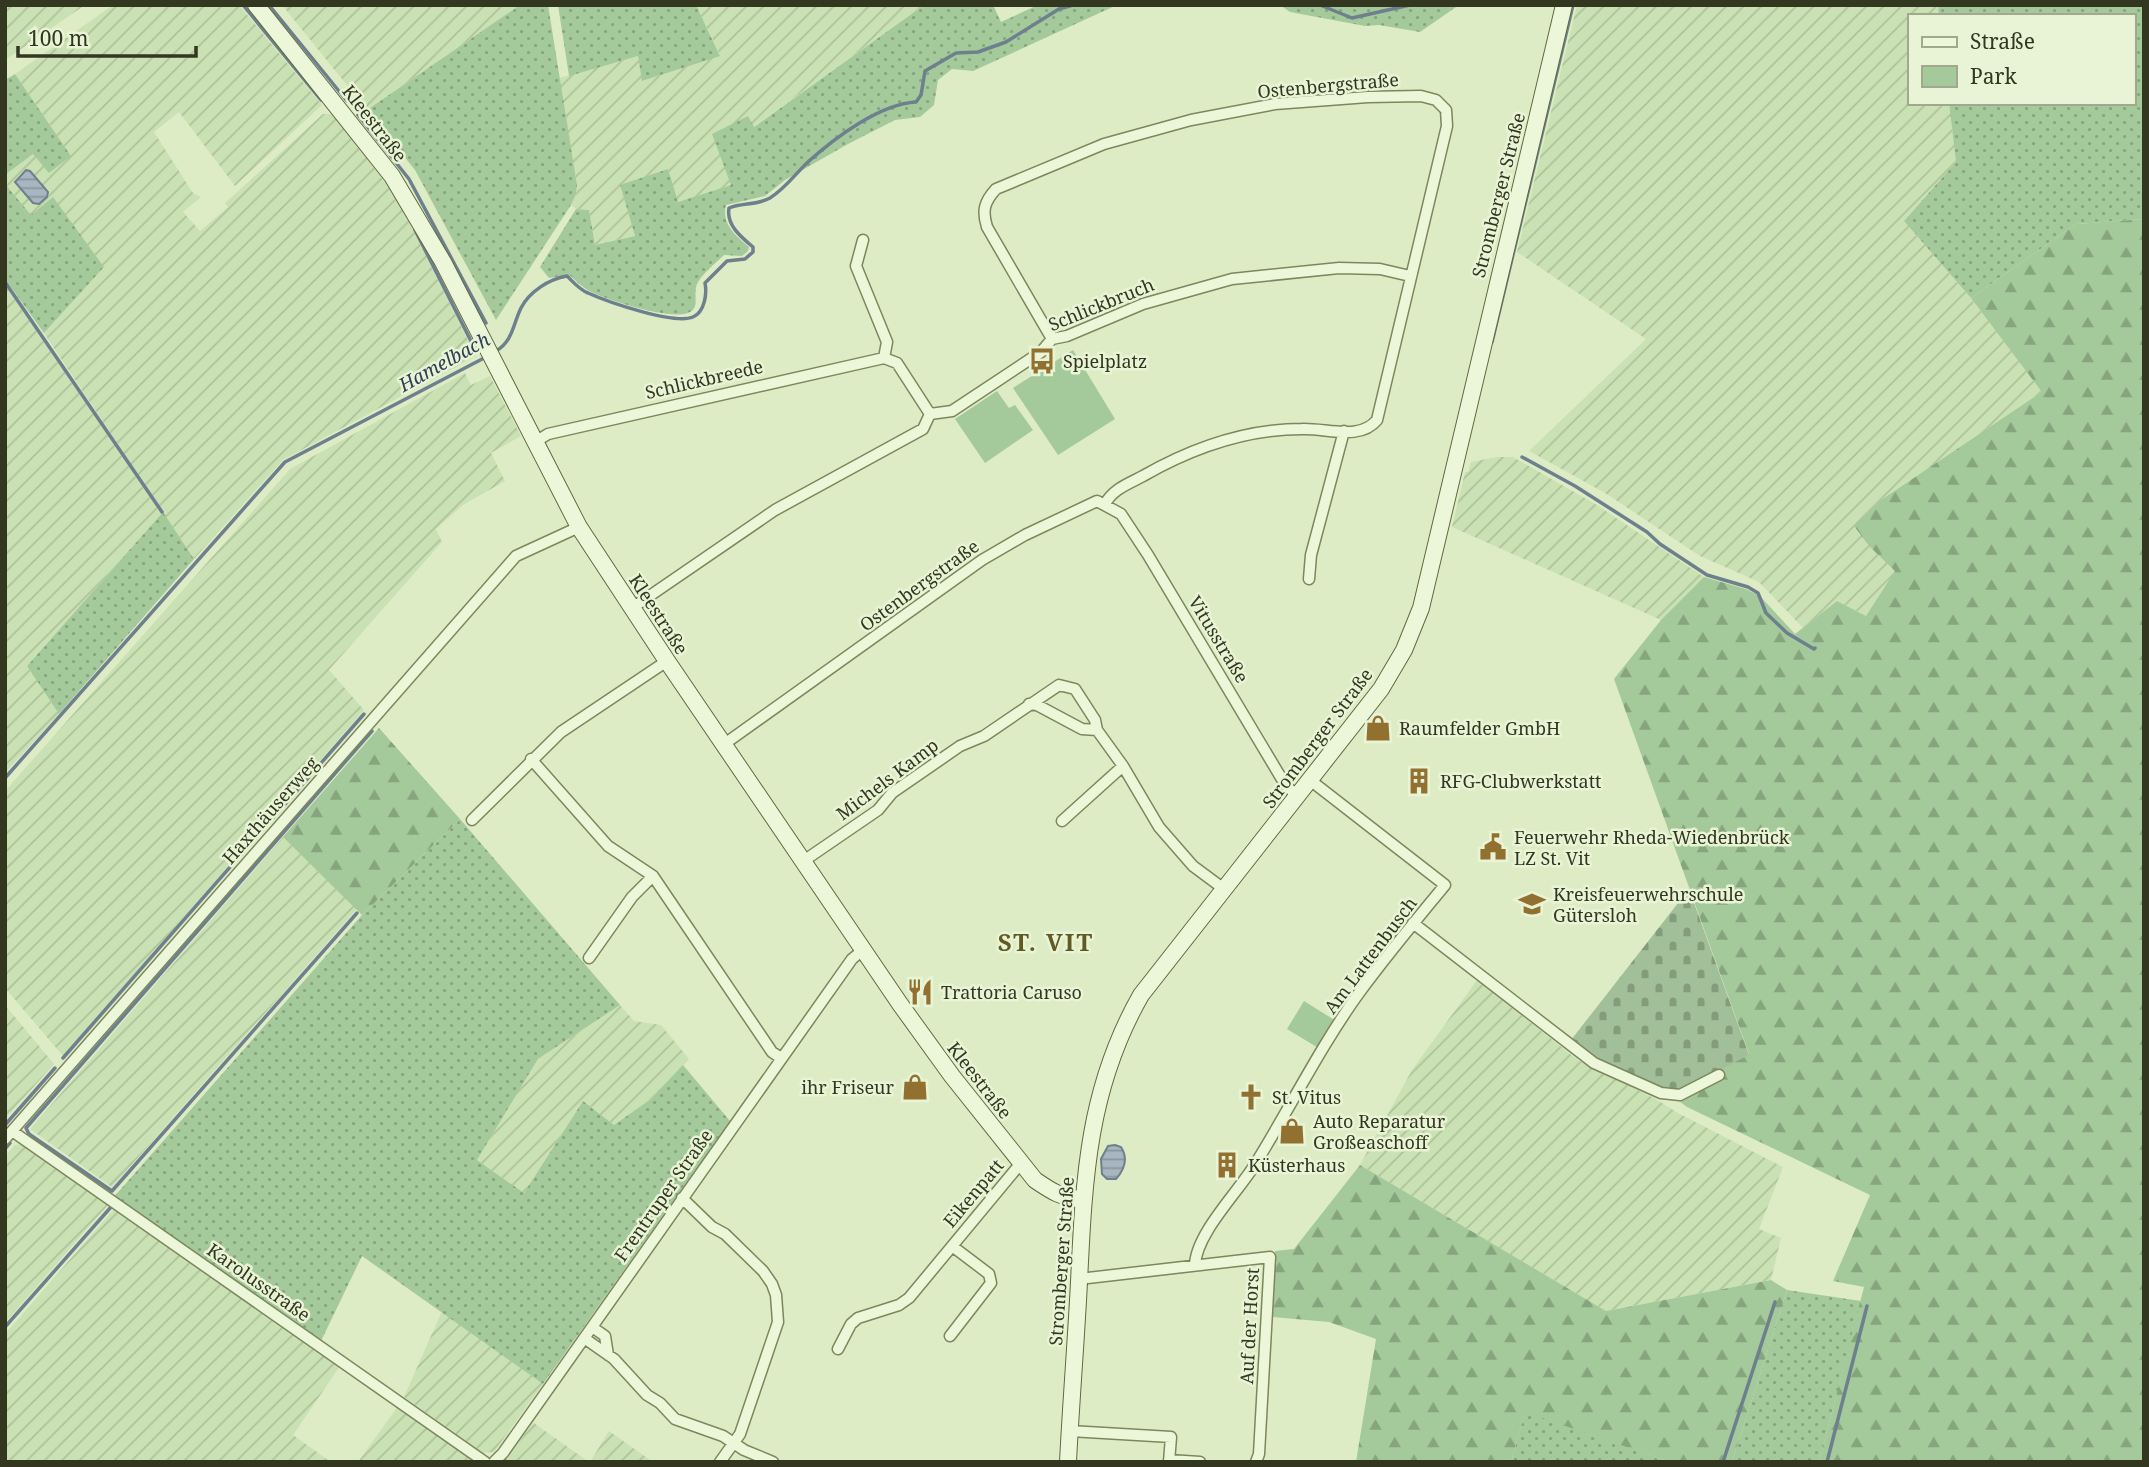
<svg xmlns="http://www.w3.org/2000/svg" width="2149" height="1467" viewBox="0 0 2149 1467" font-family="'Noto Serif',serif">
<defs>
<pattern id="farmland-furrows" width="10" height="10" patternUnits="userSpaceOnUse" patternTransform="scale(1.75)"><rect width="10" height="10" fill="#cae1b4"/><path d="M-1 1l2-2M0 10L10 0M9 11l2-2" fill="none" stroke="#aec29a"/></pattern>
<pattern id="grass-dots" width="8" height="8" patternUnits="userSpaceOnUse" patternTransform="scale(1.75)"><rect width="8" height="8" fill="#a4c99a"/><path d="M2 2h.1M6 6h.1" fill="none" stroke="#86a47d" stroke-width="1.8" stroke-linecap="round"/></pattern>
<pattern id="forest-firs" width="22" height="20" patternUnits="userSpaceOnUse" patternTransform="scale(1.75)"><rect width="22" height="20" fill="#a4c99a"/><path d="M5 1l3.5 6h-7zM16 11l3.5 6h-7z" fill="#86a47d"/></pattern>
<pattern id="cemetery-stones" width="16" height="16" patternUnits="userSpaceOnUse" patternTransform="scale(1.75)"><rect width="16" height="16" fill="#a1bf99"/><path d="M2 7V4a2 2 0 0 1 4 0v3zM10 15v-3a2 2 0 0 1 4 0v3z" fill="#849c7c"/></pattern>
<pattern id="water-rules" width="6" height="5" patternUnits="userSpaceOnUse" patternTransform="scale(1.75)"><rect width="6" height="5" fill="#a7b6c0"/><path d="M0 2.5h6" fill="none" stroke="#89959c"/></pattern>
</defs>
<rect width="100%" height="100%" fill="#deecc6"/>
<path fill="url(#farmland-furrows)" d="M5,5H85L5,60Z
M113,5H239L322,105L235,186L179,112L154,132L193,193L201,197L183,212L200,231L228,207L225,203L323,114H332L385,182L400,204L476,356L283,460L194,559L44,333L104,267L53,198L31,216L5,184V175L33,154L71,156L15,74Z
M282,5H520L367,110Z
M696,5H924L753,127L748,116L731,185L678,202L620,185L635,236L595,245L589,210L576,209L571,205L576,194L577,185L559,78L638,56L643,81L720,55Z
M1577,5H1938L1939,16H1909V103H1949L1956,162L1904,221L1971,298L2043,392L1881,500L1870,547L1896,571L1866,616L1837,601L1803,628L1759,582L1700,556L1605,493L1529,451L1646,339L1517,252Z
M5,285L161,514L27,666L59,714L5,773Z
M465,373L471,385L490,376L521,436L491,453L505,481L463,505L436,529L442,542L329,670L364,710L63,1056L5,988V791L290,469Z
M1497,457H1513L1597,505L1704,577L1661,620L1452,527L1465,472H1468L1471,462Z
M283,837L357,909L112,1187L30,1129Z
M1477,980L1579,1061L1654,1098L1678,1113L1783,1167L1759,1229L1781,1238L1771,1280L1606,1311L1360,1165L1412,1070Z
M5,1005L54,1064L5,1119Z
M620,1005L634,1021L661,1025L689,1059L651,1099L614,1125L583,1101L524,1193L477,1160L538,1059Z
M23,1144L108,1205L5,1323V1156L15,1145Z
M114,1209L340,1366L293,1435L331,1462H5V1334Z
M442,1311L543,1384L494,1452L483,1453L404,1397Z
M398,1406L476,1462H358Z
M533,1423H534L589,1462H511L507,1459Z
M609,1431L653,1462H590Z"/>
<path fill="url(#grass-dots)" d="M520,5H548L577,185L576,194L571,205L496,320L415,170L367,110Z
M558,5H696L720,56L642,81L638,56L569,76Z
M924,5H993L1001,22L1038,5H1117L973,71L952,69L938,80L934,105L920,117L895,120L848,144L785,180L765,196L726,205C721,224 736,236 749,247L748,251L742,256L724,255C716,263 699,276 696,287C694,296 699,307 690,312C674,322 602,299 586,289C580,285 575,280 569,275L549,278L540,267L576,209L589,210L595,245L635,236L620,185L668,169L678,202L731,185L712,134L748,116L754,127Z
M1280,5H1386L1394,9L1399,5H1459L1420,32L1379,25L1365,26L1290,12Z
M1938,5H2144V219L2076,224L1971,298L1904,221L1956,162L1949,103H2133V16H1939Z
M15,74L71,156L49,173L33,154L5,175V80Z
M5,184L31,215L53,197L104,267L44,333L5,279Z
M163,512L194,559L59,714L27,666Z
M460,819L620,1005L538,1059L477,1160L524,1193L583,1101L614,1125L651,1099L683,1065L730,1121L543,1384L362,1256L321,1341L113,1198L362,915Z
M1787,1290L1861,1301L1819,1462H1732Z
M1525,1411L1670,1462H1511Z"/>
<path fill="url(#forest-firs)" d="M2144,219V1462H1819L1864,1287L1833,1281L1870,1195L1687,1107L1663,1089L1749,1054L1614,679L1661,620L1704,577L1746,589L1760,596L1795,634L1837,601L1866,616L1895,571L1870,547L1854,526L1881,500L2042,392L1971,298L2076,224Z
M379,728L460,819L362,915L283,837Z
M1360,1165L1606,1311L1771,1280L1787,1290L1732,1462H1670L1525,1412L1511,1462H1356L1376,1339L1329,1322L1273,1317L1275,1251L1294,1249Z"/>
<path fill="url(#cemetery-stones)" d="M1689,889L1749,1055L1678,1091L1663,1089L1595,1058L1571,1040Z"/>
<path fill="#a4c99a" d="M1073,350L1115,419L1058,455L1013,388Z
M997,391L1009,408L1015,405L1033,430L985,463L955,419Z
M1304,1001L1336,1021L1320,1049L1287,1029Z"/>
<path fill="url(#water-rules)" stroke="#6e808d" stroke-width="2" d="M26,170L30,171L48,192L47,197L39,204L33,203L15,182Z
M1115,1145L1121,1147C1128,1158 1125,1169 1116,1179H1107L1102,1174L1101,1159L1108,1146Z"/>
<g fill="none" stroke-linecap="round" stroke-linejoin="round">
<path stroke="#6e808d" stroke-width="3.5" d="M243,5L321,100
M269,5L347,101
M1320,5L1352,18L1410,5
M358,115L409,179L486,323
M415,230L474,347
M5,282L162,512
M1492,342L1573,5
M496,351C513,341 513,324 521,308C529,292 549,279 567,276C573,282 580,290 588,293C608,302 674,325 693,317C705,312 707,293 705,283L727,261L745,259L753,252V247C741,237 726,225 729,208C741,203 758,205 770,198C786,188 796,173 809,161C836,137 880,104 916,102L921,95L925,71L956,53L978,52L1006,42L1059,9L1073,5
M1522,457L1575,486L1647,532L1660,544L1707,575L1748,587L1758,593L1766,613L1787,633L1814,649L1815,648
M5,778L285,462L486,357
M357,913L112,1191L29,1134L26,1128L372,731
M63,1058L364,714
M5,1125L55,1068
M5,1149L10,1143
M5,1327L111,1207
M506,1461L507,1462
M1723,1462L1775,1302
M1827,1462L1867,1306"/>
<g stroke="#7d865d" stroke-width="13">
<path id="street" d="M863,240L856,266L887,342L884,358
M1052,339L987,227C982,211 984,202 996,189L1104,144L1191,120L1275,104L1368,97L1421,96L1436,100L1446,110L1447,126L1377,420C1360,441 1327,428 1302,429C1245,429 1192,448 1143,476C1128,484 1113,489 1105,504
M930,414L952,411L1041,352L1052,339L1067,336L1143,304L1232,279L1339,268L1380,269L1410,276
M535,442L548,434L884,358L897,363L930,414
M1309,579L1311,555L1344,431
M632,608L775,510L923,429L930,414
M1029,704L1037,705L1082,729L1097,730
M723,745L982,560L1025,535L1097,501L1121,514L1148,555L1286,786L1298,796
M531,759L608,846L653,876L772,1052L781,1058
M472,820L561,732L667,661
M1062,821L1123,766
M802,862L878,810L892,793L960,746L984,736L1059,685L1075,689L1095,720L1097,730L1123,766L1159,827L1193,866L1224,889
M1413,923L1594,1063L1661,1093L1680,1095L1719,1075
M589,958L632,897L653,876
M12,1131L485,1462
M5,1139L516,556L579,527
M682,1198L712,1227L725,1234L763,1271L772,1284L776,1295L778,1322L740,1434L720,1462
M1195,1265C1196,1234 1237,1193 1254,1166C1289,1110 1320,1047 1359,993C1386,956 1416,920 1445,885L1310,780
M1079,1279L1270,1257L1259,1454L1256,1462
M592,1327L605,1336L608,1355
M950,1336L991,1283L989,1274L952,1246
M584,1338L614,1359L647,1395L660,1403L675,1419L723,1436L744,1450L773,1462
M838,1349L851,1324L858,1318L899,1305L909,1298L1021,1163
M1070,1431L1171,1437L1169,1462
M1169,1460L1200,1462
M494,1462L503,1453L852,959L863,950"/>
</g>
<g stroke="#616840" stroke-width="18">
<path id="secondary" d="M256,5L392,176L443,262L579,527L667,661L900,1004L952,1076L1035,1180C1051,1191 1063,1199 1083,1199
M1068,1462C1071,1402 1076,1342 1079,1282C1084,1177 1088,1088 1141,995L1381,689L1404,650L1421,608L1564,5"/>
</g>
<use href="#street" stroke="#ecf7d9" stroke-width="10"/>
<use href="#secondary" stroke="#ecf7d9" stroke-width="16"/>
</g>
<defs>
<g id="bus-bare" transform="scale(2.1)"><path d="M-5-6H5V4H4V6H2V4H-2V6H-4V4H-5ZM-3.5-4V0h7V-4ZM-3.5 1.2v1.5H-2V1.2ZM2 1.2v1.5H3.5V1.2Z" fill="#927130" stroke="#e8f4d5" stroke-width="2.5" paint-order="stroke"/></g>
<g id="shop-bare" transform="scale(2.1)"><path d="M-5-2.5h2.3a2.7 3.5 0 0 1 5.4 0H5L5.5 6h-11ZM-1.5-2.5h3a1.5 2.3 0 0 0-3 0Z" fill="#927130" stroke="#e8f4d5" stroke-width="2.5" paint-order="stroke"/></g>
<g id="building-bare" transform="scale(2.1)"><path d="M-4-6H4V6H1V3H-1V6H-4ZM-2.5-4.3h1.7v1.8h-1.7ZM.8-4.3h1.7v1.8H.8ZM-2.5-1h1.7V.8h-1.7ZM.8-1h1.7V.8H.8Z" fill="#927130" stroke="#e8f4d5" stroke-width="2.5" paint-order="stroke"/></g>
<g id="civic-bare" transform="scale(2.1)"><path d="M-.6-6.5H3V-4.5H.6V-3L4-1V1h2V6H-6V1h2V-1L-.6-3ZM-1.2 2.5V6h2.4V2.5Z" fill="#927130" stroke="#e8f4d5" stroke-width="2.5" paint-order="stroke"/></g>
<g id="school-bare" transform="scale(2.1)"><path d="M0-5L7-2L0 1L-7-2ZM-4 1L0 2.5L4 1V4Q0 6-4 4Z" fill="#927130" stroke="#e8f4d5" stroke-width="2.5" paint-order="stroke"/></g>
<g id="restaurant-bare" transform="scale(2.1)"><path d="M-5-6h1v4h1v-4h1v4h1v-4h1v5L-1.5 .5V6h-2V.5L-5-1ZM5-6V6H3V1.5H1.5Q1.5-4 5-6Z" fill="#927130" stroke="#e8f4d5" stroke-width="2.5" paint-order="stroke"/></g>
<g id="church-bare" transform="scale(2.1)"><path d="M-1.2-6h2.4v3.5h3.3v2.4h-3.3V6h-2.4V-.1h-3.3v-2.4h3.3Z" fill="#927130" stroke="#e8f4d5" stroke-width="2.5" paint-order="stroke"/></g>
</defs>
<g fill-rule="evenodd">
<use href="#bus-bare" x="1042" y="361"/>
<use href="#shop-bare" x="1378" y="728"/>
<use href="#building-bare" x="1419" y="781"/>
<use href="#civic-bare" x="1493" y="847"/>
<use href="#school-bare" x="1532" y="904"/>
<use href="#restaurant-bare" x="920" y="992"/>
<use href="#shop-bare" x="915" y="1087"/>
<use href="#church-bare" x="1251" y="1097"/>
<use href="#shop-bare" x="1292" y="1131"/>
<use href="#building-bare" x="1227" y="1165"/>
</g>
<g text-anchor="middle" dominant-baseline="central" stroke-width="5" stroke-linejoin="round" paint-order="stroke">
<g font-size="18" fill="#333720" stroke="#e8f4d5">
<text transform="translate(1328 85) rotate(-5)">Ostenbergstraße</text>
<text transform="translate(375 123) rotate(52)">Kleestraße</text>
<text transform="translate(1498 195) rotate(-76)">Stromberger Straße</text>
<text transform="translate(1101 304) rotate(-22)">Schlickbruch</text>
<text transform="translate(704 379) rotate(-13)">Schlickbreede</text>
<text transform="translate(919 585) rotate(-36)">Ostenbergstraße</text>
<text transform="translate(659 614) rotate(57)">Kleestraße</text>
<text transform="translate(1219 639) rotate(59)">Vitusstraße</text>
<text transform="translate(1317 738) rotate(-53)">Stromberger Straße</text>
<text transform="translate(887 779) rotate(-37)">Michels Kamp</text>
<text transform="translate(270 810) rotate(-49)">Haxthäuserweg</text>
<text transform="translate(1370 955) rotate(-53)">Am Lattenbusch</text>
<text transform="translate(980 1080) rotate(52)">Kleestraße</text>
<text transform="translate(973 1193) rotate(-50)">Eikenpatt</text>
<text transform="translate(663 1195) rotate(-55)">Frentruper Straße</text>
<text transform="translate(1061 1261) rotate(-86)">Stromberger Straße</text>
<text transform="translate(259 1282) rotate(35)">Karolusstraße</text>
<text transform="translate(1249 1326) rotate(-87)">Auf der Horst</text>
</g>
<g font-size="18" fill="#333720" stroke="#e8f4d5" text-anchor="start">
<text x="1063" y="361">Spielplatz</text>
<text x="1399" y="728">Raumfelder GmbH</text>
<text x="1440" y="781">RFG-Clubwerkstatt</text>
<text x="1514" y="837">Feuerwehr Rheda-Wiedenbrück<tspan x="1514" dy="21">LZ St. Vit</tspan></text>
<text x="1553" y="894">Kreisfeuerwehrschule<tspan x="1553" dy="21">Gütersloh</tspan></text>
<text x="941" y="992">Trattoria Caruso</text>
<text x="894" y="1087" text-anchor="end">ihr Friseur</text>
<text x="1272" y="1097">St. Vitus</text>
<text x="1313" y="1121">Auto Reparatur<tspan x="1313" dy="21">Großeaschoff</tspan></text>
<text x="1248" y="1165">Küsterhaus</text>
</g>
<g font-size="19" font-style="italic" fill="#303f56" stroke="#e8f4d5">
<text transform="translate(444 362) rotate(-29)">Hamelbach</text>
</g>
<g font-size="24" font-weight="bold" letter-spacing="2" fill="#615a21" stroke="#e8f4d5">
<text x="1046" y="941">ST. VIT</text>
</g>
</g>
<rect width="2149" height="1467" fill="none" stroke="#333720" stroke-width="14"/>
<rect x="1908" y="14" width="228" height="91" fill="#e8f4d5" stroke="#a0a88d" stroke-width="2"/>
<rect x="1922" y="37" width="35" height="10" fill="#ecf7d9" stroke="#a0a88d" stroke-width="2"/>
<text x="1970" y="49" font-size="21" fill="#333720">Straße</text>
<rect x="1922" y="66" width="35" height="21" fill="#a4c99a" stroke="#a0a88d" stroke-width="2"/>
<text x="1970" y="84" font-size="21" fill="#333720">Park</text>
<path d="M18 46v10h178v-10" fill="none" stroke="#333720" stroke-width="3.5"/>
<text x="28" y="46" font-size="21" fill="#333720" stroke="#e8f4d5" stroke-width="5" paint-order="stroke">100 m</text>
</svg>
